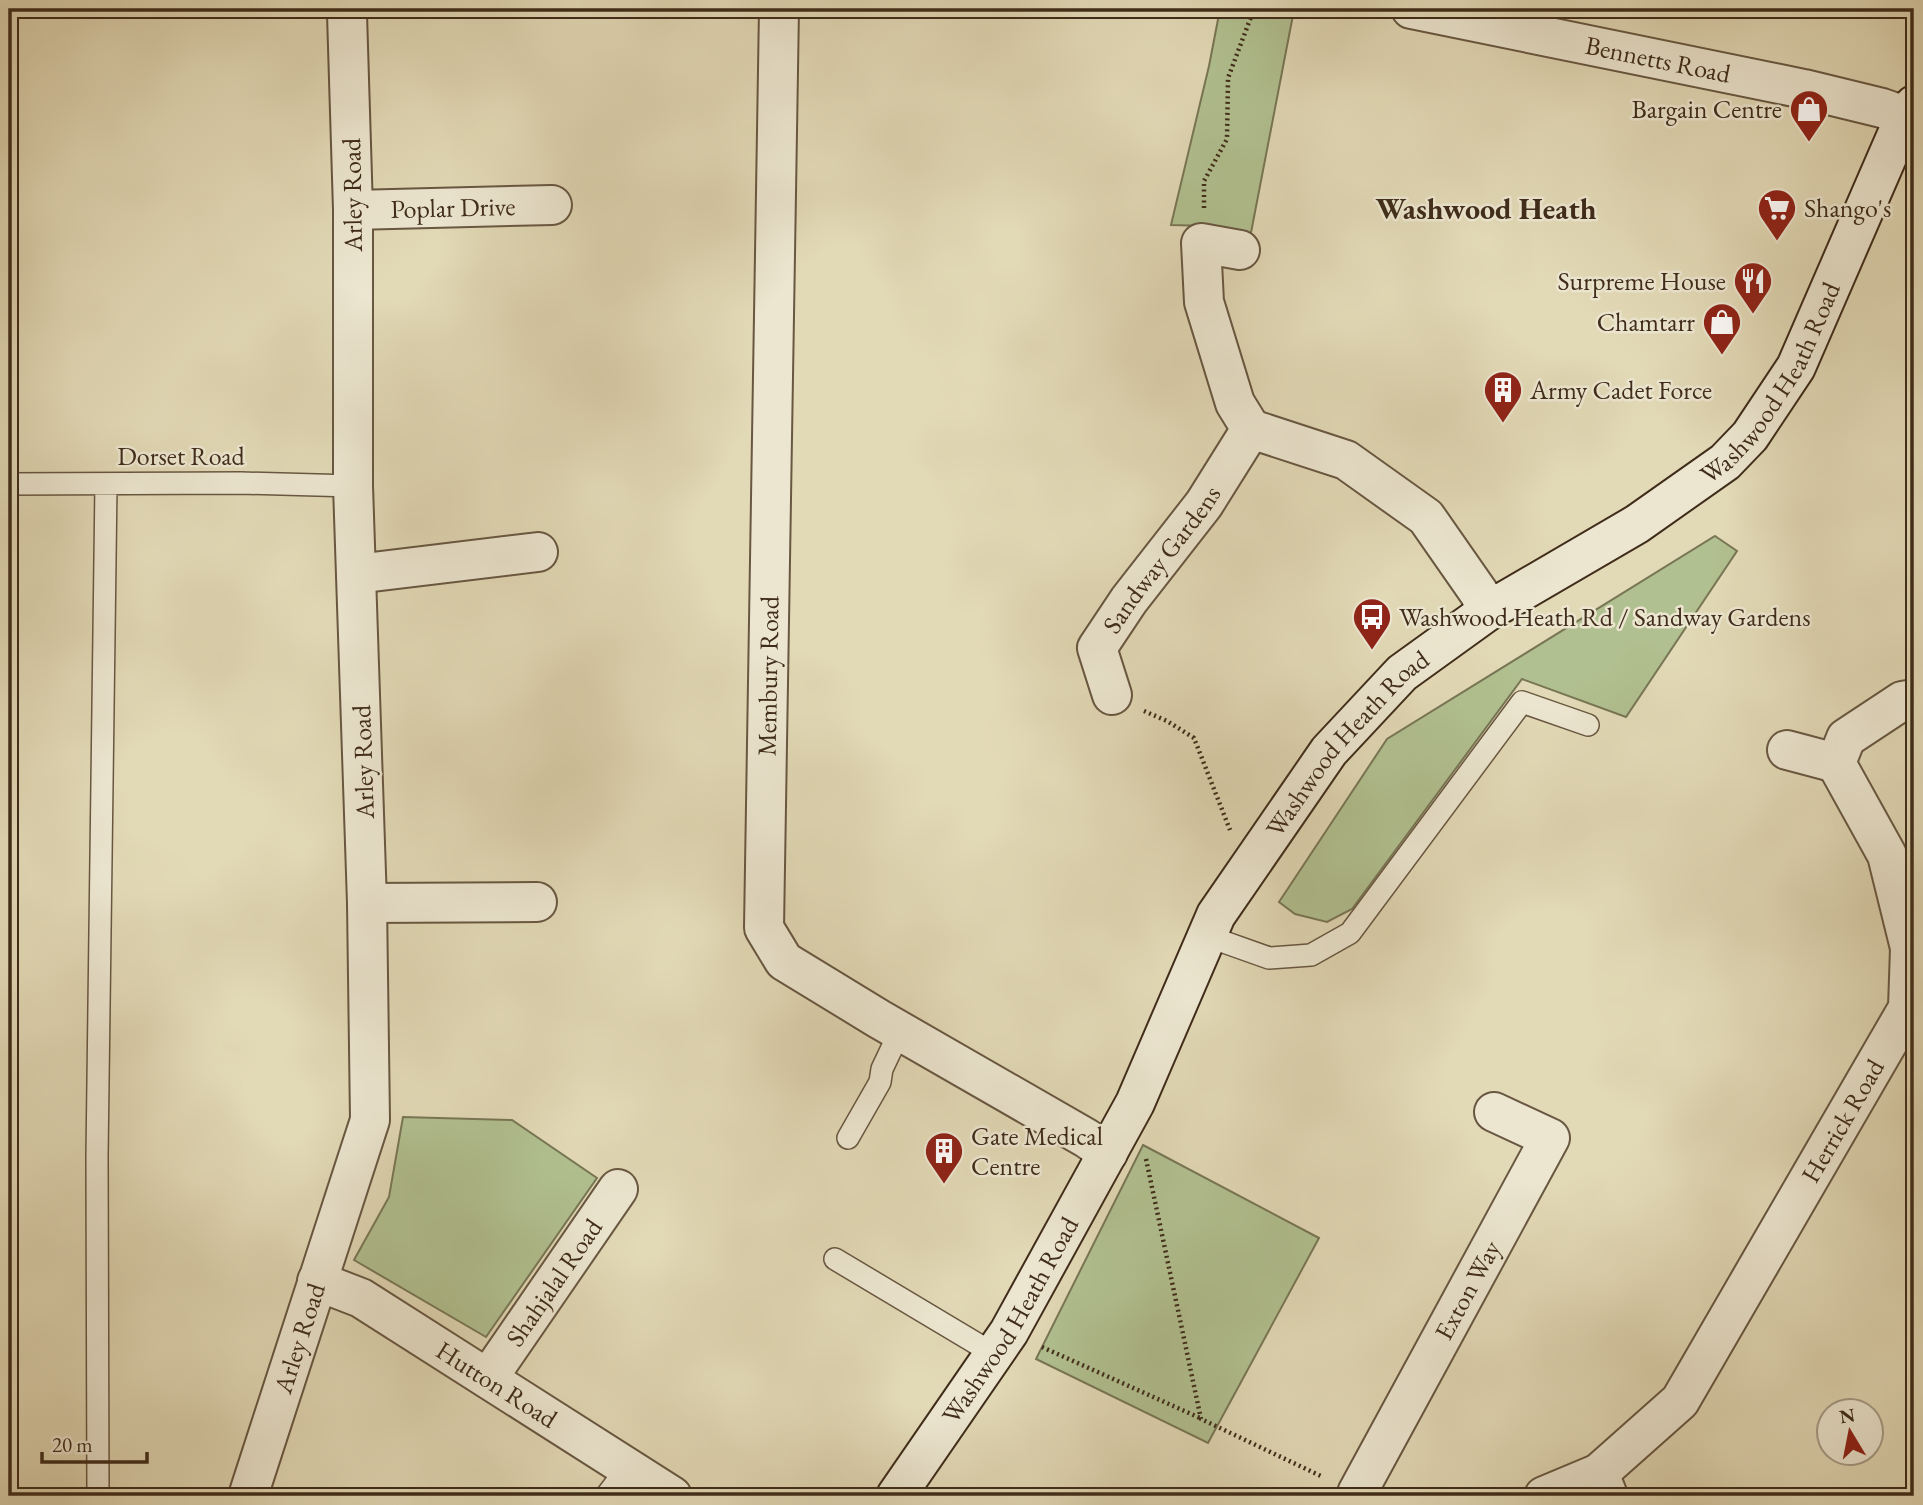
<svg xmlns="http://www.w3.org/2000/svg" width="1923" height="1505" viewBox="0 0 1923 1505" font-family="'EB Garamond',serif">
<rect width="100%" height="100%" fill="#e2d9b6"/>
<filter id="stains"><feTurbulence type="fractalNoise" baseFrequency=".00286" numOctaves="4"/><feColorMatrix values="0 0 0 0 .2 0 0 0 0 .09 0 0 0 0 .02 0 0 0 .5 -.17"/></filter>
<radialGradient id="worn" r=".72"><stop offset=".6" stop-color="#630" stop-opacity="0"/><stop offset="1" stop-color="#630" stop-opacity=".3"/></radialGradient>
<path fill="#b1c090" stroke="#787655" stroke-width="2" d="M1220,9H1262L1293,15L1249,243L1211,226L1171,225L1209,66Z
M1715,536L1737,551L1626,717L1522,679L1352,909L1327,922L1295,914L1279,902L1387,739Z
M403,1117L512,1120L597,1178L486,1337L354,1260L389,1197Z
M1143,1145L1319,1238L1208,1443L1036,1359Z"/>
<g fill="none" stroke-linecap="round" stroke-linejoin="round">
<g stroke="#685741" stroke-width="24">
<path id="lane" d="M9,484L241,483L353,486
M1207,936L1269,958L1311,955L1350,933L1522,702L1588,725
M848,1138L880,1082L882,1069L900,1031
M835,1259L994,1354
M98,1496L97,1156L106,484
M606,1496L628,1467"/>
</g>
<g stroke="#685741" stroke-width="42">
<g id="street">
<path d="M779,9L764,928L784,961L879,1019L1086,1138L1108,1153"/>
<path id="s1" d="M1411,9L1804,89L1882,108L1905,116"/>
<path id="s2" d="M353,210L552,205"/>
<path d="M1240,250L1201,243L1204,302L1235,403L1251,429"/>
<path d="M356,574L538,552"/>
<path id="s3" d="M1112,695L1097,648L1129,600L1204,504L1251,429L1346,460L1426,517L1479,593L1488,611"/>
<path d="M1787,750L1836,763"/>
<path d="M367,903L537,902"/>
<path id="s4" d="M317,1281L361,1298L672,1496"/>
<path id="s5" d="M488,1378L618,1189"/>
<path id="s6" d="M248,1496L370,1120L367,903L353,486V210L347,14L349,9"/>
<path id="s7" d="M1357,1496V1493L1550,1138L1494,1112"/>
<path d="M1544,1496L1599,1473"/>
<path id="s8" d="M1608,1496L1599,1473L1680,1401L1908,1008L1910,948L1887,855L1836,763L1846,738L1902,701L1914,699"/>
</g>
</g>
<g stroke="#3f2c1a" stroke-width="42">
<g id="secondary">
<path id="s9" d="M896,1496L1009,1332L1135,1103L1216,915L1329,751L1402,673L1488,611L1637,524L1725,462L1750,436L1796,367L1905,116L1914,105"/>
</g>
</g>
<path stroke="#3f2c1a" stroke-width="4.5" stroke-dasharray="2 3.5" stroke-linecap="butt" d="M1204,208V181L1227,139L1228,78L1254,9
M1144,711L1167,721L1194,738L1230,830
M1146,1159L1201,1419L1323,1477
M1042,1347L1200,1418"/>
<use href="#lane" stroke="#ece6d0" stroke-width="21"/>
<use href="#street" stroke="#ece6d0" stroke-width="38"/>
<use href="#secondary" stroke="#ece6d0" stroke-width="38"/>
</g>
<defs>
<g id="shop-pin" transform="scale(2.0125)"><path d="M0 17L-7.5 6A9.5 9.5 0 1 1 7.5 6Z" fill="#8f2418" stroke="#ece6d0"/><path d="M-5-2.5h2.3a2.7 3.5 0 0 1 5.4 0H5L5.5 6h-11ZM-1.5-2.5h3a1.5 2.3 0 0 0-3 0Z" fill="#fff"/></g>
<g id="supermarket-pin" transform="scale(2.0125)"><path d="M0 17L-7.5 6A9.5 9.5 0 1 1 7.5 6Z" fill="#8f2418" stroke="#ece6d0"/><path d="M-6-5.5h2.5l.6 2H6L4.5 2H-2.5L-4.4-4H-6ZM-1.5 3.2a1.3 1.3 0 1 0 .1 0ZM3 3.2a1.3 1.3 0 1 0 .1 0Z" fill="#fff"/></g>
<g id="restaurant-pin" transform="scale(2.0125)"><path d="M0 17L-7.5 6A9.5 9.5 0 1 1 7.5 6Z" fill="#8f2418" stroke="#ece6d0"/><path d="M-5-6h1v4h1v-4h1v4h1v-4h1v5L-1.5 .5V6h-2V.5L-5-1ZM5-6V6H3V1.5H1.5Q1.5-4 5-6Z" fill="#fff"/></g>
<g id="building-pin" transform="scale(2.0125)"><path d="M0 17L-7.5 6A9.5 9.5 0 1 1 7.5 6Z" fill="#8f2418" stroke="#ece6d0"/><path d="M-4-6H4V6H1V3H-1V6H-4ZM-2.5-4.3h1.7v1.8h-1.7ZM.8-4.3h1.7v1.8H.8ZM-2.5-1h1.7V.8h-1.7ZM.8-1h1.7V.8H.8Z" fill="#fff"/></g>
<g id="bus-pin" transform="scale(2.0125)"><path d="M0 17L-7.5 6A9.5 9.5 0 1 1 7.5 6Z" fill="#8f2418" stroke="#ece6d0"/><path d="M-5-6H5V4H4V6H2V4H-2V6H-4V4H-5ZM-3.5-4V0h7V-4ZM-3.5 1.2v1.5H-2V1.2ZM2 1.2v1.5H3.5V1.2Z" fill="#fff"/></g>
</defs>
<g fill-rule="evenodd">
<use href="#shop-pin" x="1809" y="109"/>
<use href="#supermarket-pin" x="1777" y="208"/>
<use href="#restaurant-pin" x="1753" y="281"/>
<use href="#shop-pin" x="1722" y="322"/>
<use href="#building-pin" x="1503" y="390"/>
<use href="#bus-pin" x="1372" y="617"/>
<use href="#building-pin" x="944" y="1151"/>
</g>
<g text-anchor="middle" dominant-baseline="central" stroke-width="5" stroke-linejoin="round" paint-order="stroke">
<g font-size="26" fill="#3f2c1a" stroke="#ece6d0">
<text stroke="none"><textPath href="#s1" startOffset="252">Bennetts Road</textPath></text>
<text transform="translate(352 195) rotate(-91)">Arley Road</text>
<text stroke="none"><textPath href="#s2" startOffset="100">Poplar Drive</textPath></text>
<text stroke="none"><textPath href="#s9" startOffset="1449">Washwood Heath Road</textPath></text>
<text x="181" y="456">Dorset Road</text>
<text stroke="none"><textPath href="#s3" startOffset="159">Sandway Gardens</textPath></text>
<text transform="translate(768 676) rotate(-89)">Membury Road</text>
<text stroke="none"><textPath href="#s9" startOffset="882">Washwood Heath Road</textPath></text>
<text transform="translate(363 762) rotate(-92)">Arley Road</text>
<text stroke="none"><textPath href="#s8" startOffset="457">Herrick Road</textPath></text>
<text stroke="none"><textPath href="#s5" startOffset="116">Shahjalal Road</textPath></text>
<text stroke="none"><textPath href="#s7" startOffset="234">Exton Way</textPath></text>
<text stroke="none"><textPath href="#s9" startOffset="210">Washwood Heath Road</textPath></text>
<text stroke="none"><textPath href="#s6" startOffset="166">Arley Road</textPath></text>
<text stroke="none"><textPath href="#s4" startOffset="208">Hutton Road</textPath></text>
</g>
<g font-size="26" fill="#3f2c1a" stroke="#ece6d0" text-anchor="start">
<text x="1782" y="109" text-anchor="end">Bargain Centre</text>
<text x="1804" y="208">Shango's</text>
<text x="1726" y="281" text-anchor="end">Surpreme House</text>
<text x="1695" y="322" text-anchor="end">Chamtarr</text>
<text x="1530" y="390">Army Cadet Force</text>
<text x="1399" y="617">Washwood Heath Rd / Sandway Gardens</text>
<text x="971" y="1136">Gate Medical<tspan x="971" dy="30">Centre</tspan></text>
</g>
<g font-size="30" font-weight="bold" fill="#3f2c1a" stroke="#ece6d0">
<text x="1486" y="208">Washwood Heath</text>
</g>
</g>
<rect width="1923" height="1505" fill="none" stroke="#e2d9b6" stroke-width="35"/>
<rect x="10" y="10" width="1902" height="1484" fill="none" stroke="#3f2c1a" stroke-width="3.5"/>
<rect x="18" y="18" width="1888" height="1470" fill="none" stroke="#3f2c1a" stroke-width="2"/>
<g transform="translate(1850 1432) rotate(350)"><circle r="33" fill="#ece6d0" stroke="#a79c87" stroke-width="2"/>
<path d="M0-5L12 26L0 18L-12 26Z" fill="#8f2418"/>
<text y="-10" font-size="19" font-weight="bold" text-anchor="middle" fill="#3f2c1a">N</text>
</g>
<path d="M42 1452v10h105v-10" fill="none" stroke="#3f2c1a" stroke-width="3.5"/>
<text x="52" y="1452" font-size="21" fill="#3f2c1a" stroke="#ece6d0" stroke-width="5" paint-order="stroke">20 m</text>
<rect width="100%" height="100%" filter="url(#stains)"/>
<rect width="100%" height="100%" fill="url(#worn)"/>
</svg>
